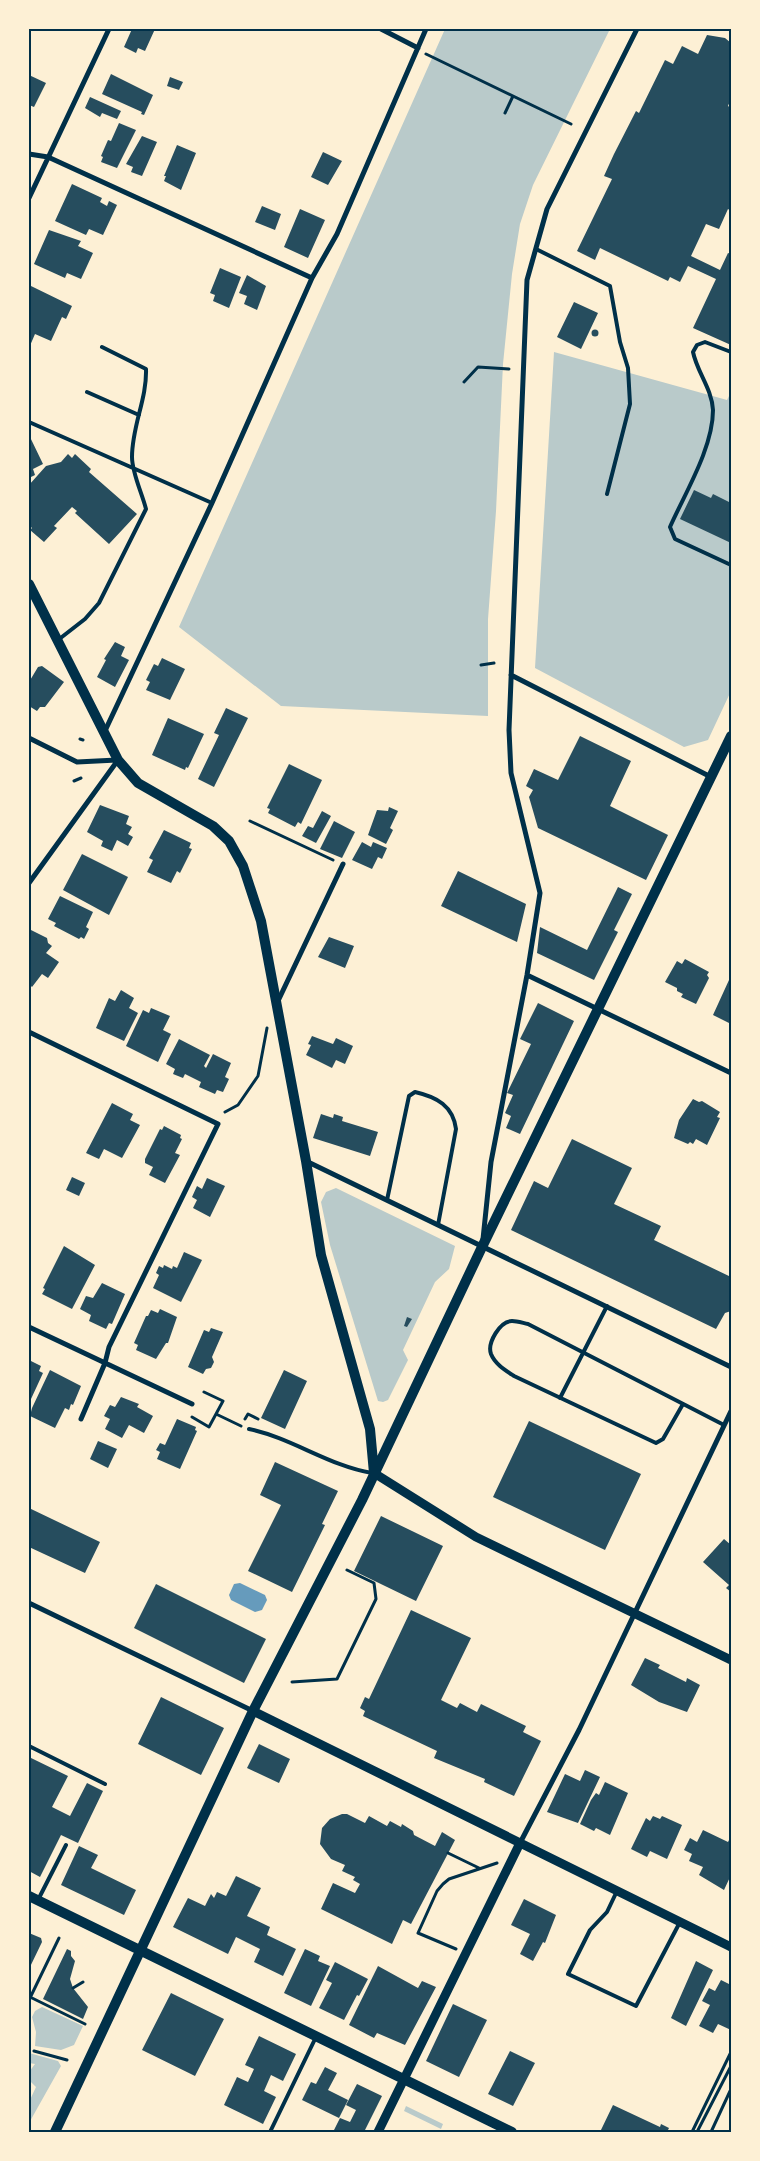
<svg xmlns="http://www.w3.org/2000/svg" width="760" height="2161" viewBox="0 0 760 2161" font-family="'Roboto Condensed',sans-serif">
<rect width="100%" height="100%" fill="#fdf0d5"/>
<path fill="#b9caca" d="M445,29H610L533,185L520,224L512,274L503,364L496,511L488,619V716L281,706L179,627Z
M554,352L727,400L731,392V691L708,740L684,747L535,668Z
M336,1188L455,1246L449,1269L435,1282L403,1350L408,1360L388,1400L383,1402L378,1401L330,1245L321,1202L326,1192Z
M42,2007L83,2026L74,2045L61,2050L35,2046L36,2032L32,2017L35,2011Z
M29,2053L58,2061L61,2066L29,2123V2102L36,2087L29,2080V2072L35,2064L29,2063Z
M406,2106L443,2124L441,2129L404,2111Z"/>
<path fill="#669bbc" d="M240,1583L265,1595L267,1600L262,1610L255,1612L231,1600L229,1595L234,1584Z"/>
<path fill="#264d5e" d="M132,29H155L145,51L138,48L136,53L124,47Z
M707,35L725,38L731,43V99L728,106L731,108V211L728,209L719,229L706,224L691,256L720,270L728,253L731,254V345L693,328L716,279L688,266L680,282L670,277L668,281L600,248L595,260L577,251L612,179L604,176L614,154L636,111L639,113L665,60L673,64L682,46L698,54Z
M111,74L153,95L144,115L141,114L142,112L102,94Z
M29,75L46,83L34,107L29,105Z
M170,77L183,82L179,90L167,86Z
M90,97L121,111L117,119L102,113L100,117L85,108Z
M119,123L136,130L117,168L101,162L103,157L101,156L108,140L111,141Z
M142,136L157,142L142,176L131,172L133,167L126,164Z
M177,145L196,153L181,190L164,181L166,176H164Z
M323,152L342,161L328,185L311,177Z
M72,184L102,198L100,202L107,206L109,201L117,205L103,235L89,229L86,235L55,221Z
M262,206L281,214L275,230L255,222Z
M300,209L325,220L308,258L284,247Z
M49,230L81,241L78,246L93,253L81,279L67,273L65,278L34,264Z
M220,268L241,277L229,308L213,301L215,295L210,293Z
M247,275L266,286L257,310L244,304L247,296L239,293Z
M31,286L72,306L66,319L62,317L51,341L35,334L29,348V292Z
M574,302L598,313L581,349L557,337Z
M591.5 333a3.5 3.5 0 1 1 7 0a3.5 3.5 0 1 1-7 0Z
M29,435L43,464L33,469L35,475L29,478Z
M68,454L72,458L75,454L91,469L89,472L137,514L109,544L75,513L77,511L72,507L54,526L57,528L44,542L30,530L32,528L29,525V485L46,466L61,462Z
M694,490L711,498L713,494L731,503V543L680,519Z
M115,642L125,647L121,656L129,660L115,687L97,677L106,660L104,659Z
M162,658L185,669L170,700L146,690L150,682L146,680L154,664L158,666Z
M42,666L64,682L45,707H40L37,711L29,706V682L38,667Z
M226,708L248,718L214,787L198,779L219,735L214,733Z
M168,718L204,734L188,768L186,767L185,770L152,755Z
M580,736L631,761L610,806L668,835L646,880L538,828L529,797L533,790L526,786L534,769L558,780Z
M289,764L322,780L301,824L298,822L295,827L268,813L270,809L267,808Z
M100,805L129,816L126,824L132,827L128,834L133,837L128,846L117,840L112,851L101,846L103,841L87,832Z
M389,807L398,811L390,828L393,830L386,844L368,835L377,810L388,811Z
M322,811L331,816L316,843L302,836L308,826L313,828Z
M334,821L355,832L342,858L320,849Z
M164,830L191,843L189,848L192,849L180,873L177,871L171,883L147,872L153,860L149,858Z
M362,842L371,847L373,842L387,848L382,859L378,857L372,869L352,860Z
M82,854L128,877L109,915L63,890Z
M458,871L526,904L517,942L441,906Z
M618,887L632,894L614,930L618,932L594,980L537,953L540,927L587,950Z
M60,896L93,912L86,927L89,929L84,939L81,937L79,939L54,926L56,923L48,919Z
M29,929L47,938L48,943L52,946L46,953L59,962L48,978L42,974L32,987L29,984Z
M329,937L354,946L345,968L318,957Z
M685,959L709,972L707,975L709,978L696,1004L681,997L683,994L677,991V988L665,982L677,961L682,964Z
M729,980H731V1024L713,1015Z
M121,990L134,998L129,1008L138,1013L124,1041L96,1028L109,998L115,1001Z
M538,1003L574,1021L520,1134L506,1128L511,1116L505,1113L513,1095L507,1093L531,1044L520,1039Z
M151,1008L170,1016L163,1030L171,1034L158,1062L126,1046L143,1010L149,1013Z
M312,1036L333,1044L336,1038L353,1046L345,1064L336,1060L332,1068L306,1055L311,1045L308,1044Z
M179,1039L210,1055L204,1066L206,1068L213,1054L231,1063L225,1077L229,1079L223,1092L217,1090L215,1094L199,1087L201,1082L185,1074L183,1078L173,1074L175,1069L166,1064Z
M693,1099L699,1102L702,1101L720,1112L717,1117L720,1118L707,1145L696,1139L693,1144L690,1142L688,1144L674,1138L679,1120Z
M112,1103L133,1114L130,1120L140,1125L122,1158L104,1149L99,1159L86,1153Z
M321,1114L333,1118L334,1114L343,1117L342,1121L378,1132L370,1156L313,1138Z
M164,1126L181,1135L180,1138L182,1139L175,1153L180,1155L165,1183L149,1175L153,1167L145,1163V1159L160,1129L162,1130Z
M572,1139L632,1168L614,1204L661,1226L654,1240L731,1277V1311L725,1313L716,1329L511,1230L534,1181L548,1188Z
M72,1177L85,1183L79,1196L66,1190Z
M207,1178L225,1186L210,1217L193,1208L197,1200L192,1197L197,1186L202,1189Z
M64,1246L95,1265L72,1309L42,1294L45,1289L43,1288Z
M184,1252L202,1260L181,1302L153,1288L159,1275L156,1273L159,1266L163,1268L164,1265L172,1269L173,1266L177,1268Z
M102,1283L125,1294L112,1324L109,1323L106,1329L89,1321L91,1315L80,1309L86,1296L93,1298Z
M160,1309L177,1317L168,1343H166L156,1359L136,1350L138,1345L134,1343L146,1316H148L151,1310L158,1313Z
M407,1317L412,1319L407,1327L404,1326Z
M211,1328L223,1332L212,1357L214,1362L211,1368L206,1369L203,1374L188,1367L204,1330L209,1332Z
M29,1360L41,1366L39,1371L43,1373L31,1399L29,1398Z
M50,1370L81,1386L73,1405L71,1404L69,1410L65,1408L55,1428L30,1416L32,1408Z
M284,1370L307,1381L285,1429L261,1418Z
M121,1397L139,1404L137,1407L153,1416L144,1433L129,1425L122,1438L105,1429L110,1419L104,1416L110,1405L115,1407Z
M177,1419L196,1427L195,1430L197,1431L180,1469L157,1459L160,1452L156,1450L160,1443L165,1445Z
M529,1421L641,1474L605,1550L493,1497Z
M98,1441L117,1449L108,1468L90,1459Z
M275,1462L338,1491L322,1524L325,1525L292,1592L248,1571L281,1505L260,1495Z
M29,1508L100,1542L85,1573L29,1547Z
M381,1516L443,1546L416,1601L354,1571Z
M724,1539L731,1545V1592L726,1588L729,1585L703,1562Z
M156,1584L266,1639L244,1683L134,1628Z
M411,1610L471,1638L441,1700L457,1708L460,1703L477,1712L481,1704L526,1726L523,1732L541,1741L514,1796L484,1782L485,1779L434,1758L437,1751L363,1716L365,1711L360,1708L365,1697L369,1699Z
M645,1658L660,1665L658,1668L686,1682L687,1678L700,1685L687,1712L659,1702L631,1685Z
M161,1697L224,1728L201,1775L138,1744Z
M259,1744L290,1759L279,1783L247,1768Z
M29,1757L68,1776L52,1807L70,1816L87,1783L103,1791L78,1843L61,1835L40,1877L29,1871Z
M585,1770L600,1777L578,1823L547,1812L565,1774L580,1781Z
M605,1782L628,1793L610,1835L596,1828L594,1831L580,1824L591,1800L596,1793L599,1795Z
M342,1814H347L365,1823L369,1816L387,1826L390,1821L401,1827L402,1824L413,1831L414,1835L435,1846L442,1832L455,1840L411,1924L403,1920L392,1944L321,1909L333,1883L355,1893L360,1884L353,1880L355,1877L342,1871L345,1865L331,1859L320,1844L322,1828L330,1819Z
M653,1816L660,1819L662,1816L682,1825L667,1859L650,1851L647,1857L631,1849L646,1818L650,1821Z
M703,1830L728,1842L731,1836V1875L724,1890L699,1875L703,1867L689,1861L692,1854L684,1850L690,1838L697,1842Z
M79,1846L98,1855L91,1868L136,1890L124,1915L61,1885Z
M236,1876L261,1888L247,1916L270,1927L267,1935L296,1949L283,1976L254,1962L260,1949L236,1937L228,1954L173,1927L188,1898L205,1906L211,1894L214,1898L217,1892L226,1896Z
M524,1899L556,1915L545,1943L543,1942L533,1961L520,1954L530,1934L511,1925Z
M29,1933L41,1938L42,1942L29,1969Z
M67,1949L71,1951V1956L75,1961L70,1979L73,1988L88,2007L83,2019L43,1999Z
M305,1949L320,1956L318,1961L330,1966L311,2006L284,1993Z
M696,1961L713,1970L686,2026L671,2018Z
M335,1962L368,1979L359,1996L357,1995L344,2020L319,2008L332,1983L326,1980Z
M378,1966L418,1988L422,1981L436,1987L405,2045L377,2033L374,2038L349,2025Z
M721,1980L731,1985V2030L718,2024L713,2033L699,2026L710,2005L702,2001L709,1988L715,1991Z
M171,1993L224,2019L195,2076L142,2050Z
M453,2004L487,2020L459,2077L426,2061Z
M259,2036L296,2054L283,2081L271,2075L264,2091L276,2097L263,2124L224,2105L237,2077L248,2082L254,2069L245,2065Z
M510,2051L535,2063L513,2106L488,2094Z
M325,2067L337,2073L328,2090L348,2100L339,2118L302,2100L311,2082L316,2084Z
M357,2084L382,2096L364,2132H333L340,2118L350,2122L356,2110L346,2105Z
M613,2105L660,2127L661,2124L669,2128L667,2132H600Z"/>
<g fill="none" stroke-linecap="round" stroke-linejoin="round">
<path stroke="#003049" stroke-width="3" d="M426,54L571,124
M505,113L513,96
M464,382L478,367L509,369
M481,665L494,663
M80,739L83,740
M74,781L81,778
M250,821L333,860
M225,1112L238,1105L258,1076L267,1028
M204,1392L223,1401L216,1414
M192,1417L209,1427L216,1414L241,1426
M245,1419L248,1414L258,1419
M292,1682L337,1679L376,1599L374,1583L347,1570
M448,1853L479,1868
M456,1949L418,1933L437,1891L443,1884L449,1879L497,1863
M73,1988L83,1982
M30,1997L85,2024
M29,2000L59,1938
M34,2051L67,2060
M692,2132L731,2052
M697,2132L731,2066
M711,2132L731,2089"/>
<path stroke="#003049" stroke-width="4" d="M536,249L610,286L620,342L628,368L630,404L607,494
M731,352L705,342L697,345L693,352C697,372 712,389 713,410C713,448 685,493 670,527L675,539L731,565
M87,392L139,415
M29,422L212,503
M58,640L85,619L99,603L146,509C142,493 132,473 132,457C132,426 147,399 146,369L102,347
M387,1200L409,1096L415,1092C437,1097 453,1106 456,1129L438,1225
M560,1398L607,1306
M683,1404L663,1439L656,1443L514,1376C505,1370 495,1364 491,1354C487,1343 500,1321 512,1321C517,1321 523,1323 528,1324L724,1425
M249,1429C292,1438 329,1466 372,1473
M29,1746L105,1784
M617,1891L607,1912L590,1930L568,1974L636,2006L680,1922
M39,1898L66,1845
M270,2132L316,2037"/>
<path stroke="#003049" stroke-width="5" d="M381,29L418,48
M29,154L48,157L312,278
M29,198L109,29
M511,675L711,777
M104,733L212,503L312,278L337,234L426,29
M29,738L77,762L117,760
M29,883L118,760
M527,975L731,1073
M278,1001L343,864
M29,1032L218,1124L109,1347L105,1363L81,1419
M306,1161L731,1367
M483,1239L491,1162L527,975L540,893L511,773L509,730L527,280L547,209L637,29
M29,1327L192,1404
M29,1603L253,1711
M520,1843L579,1730L731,1411"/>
<path stroke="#003049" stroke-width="9" d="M374,1473L476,1537L731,1660
M253,1711L731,1947
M378,2132L520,1843"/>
<path stroke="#003049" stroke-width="10" d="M29,584L118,760L138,783L213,826L229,841L243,866L261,921L306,1161L321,1255L370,1429L374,1473
M29,1896L512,2132
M55,2132L253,1711L362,1500L482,1247L731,736"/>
</g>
<rect width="760" height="2161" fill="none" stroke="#fdf0d5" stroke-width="60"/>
<rect x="30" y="30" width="700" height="2101" fill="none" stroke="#003049" stroke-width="2"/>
</svg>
